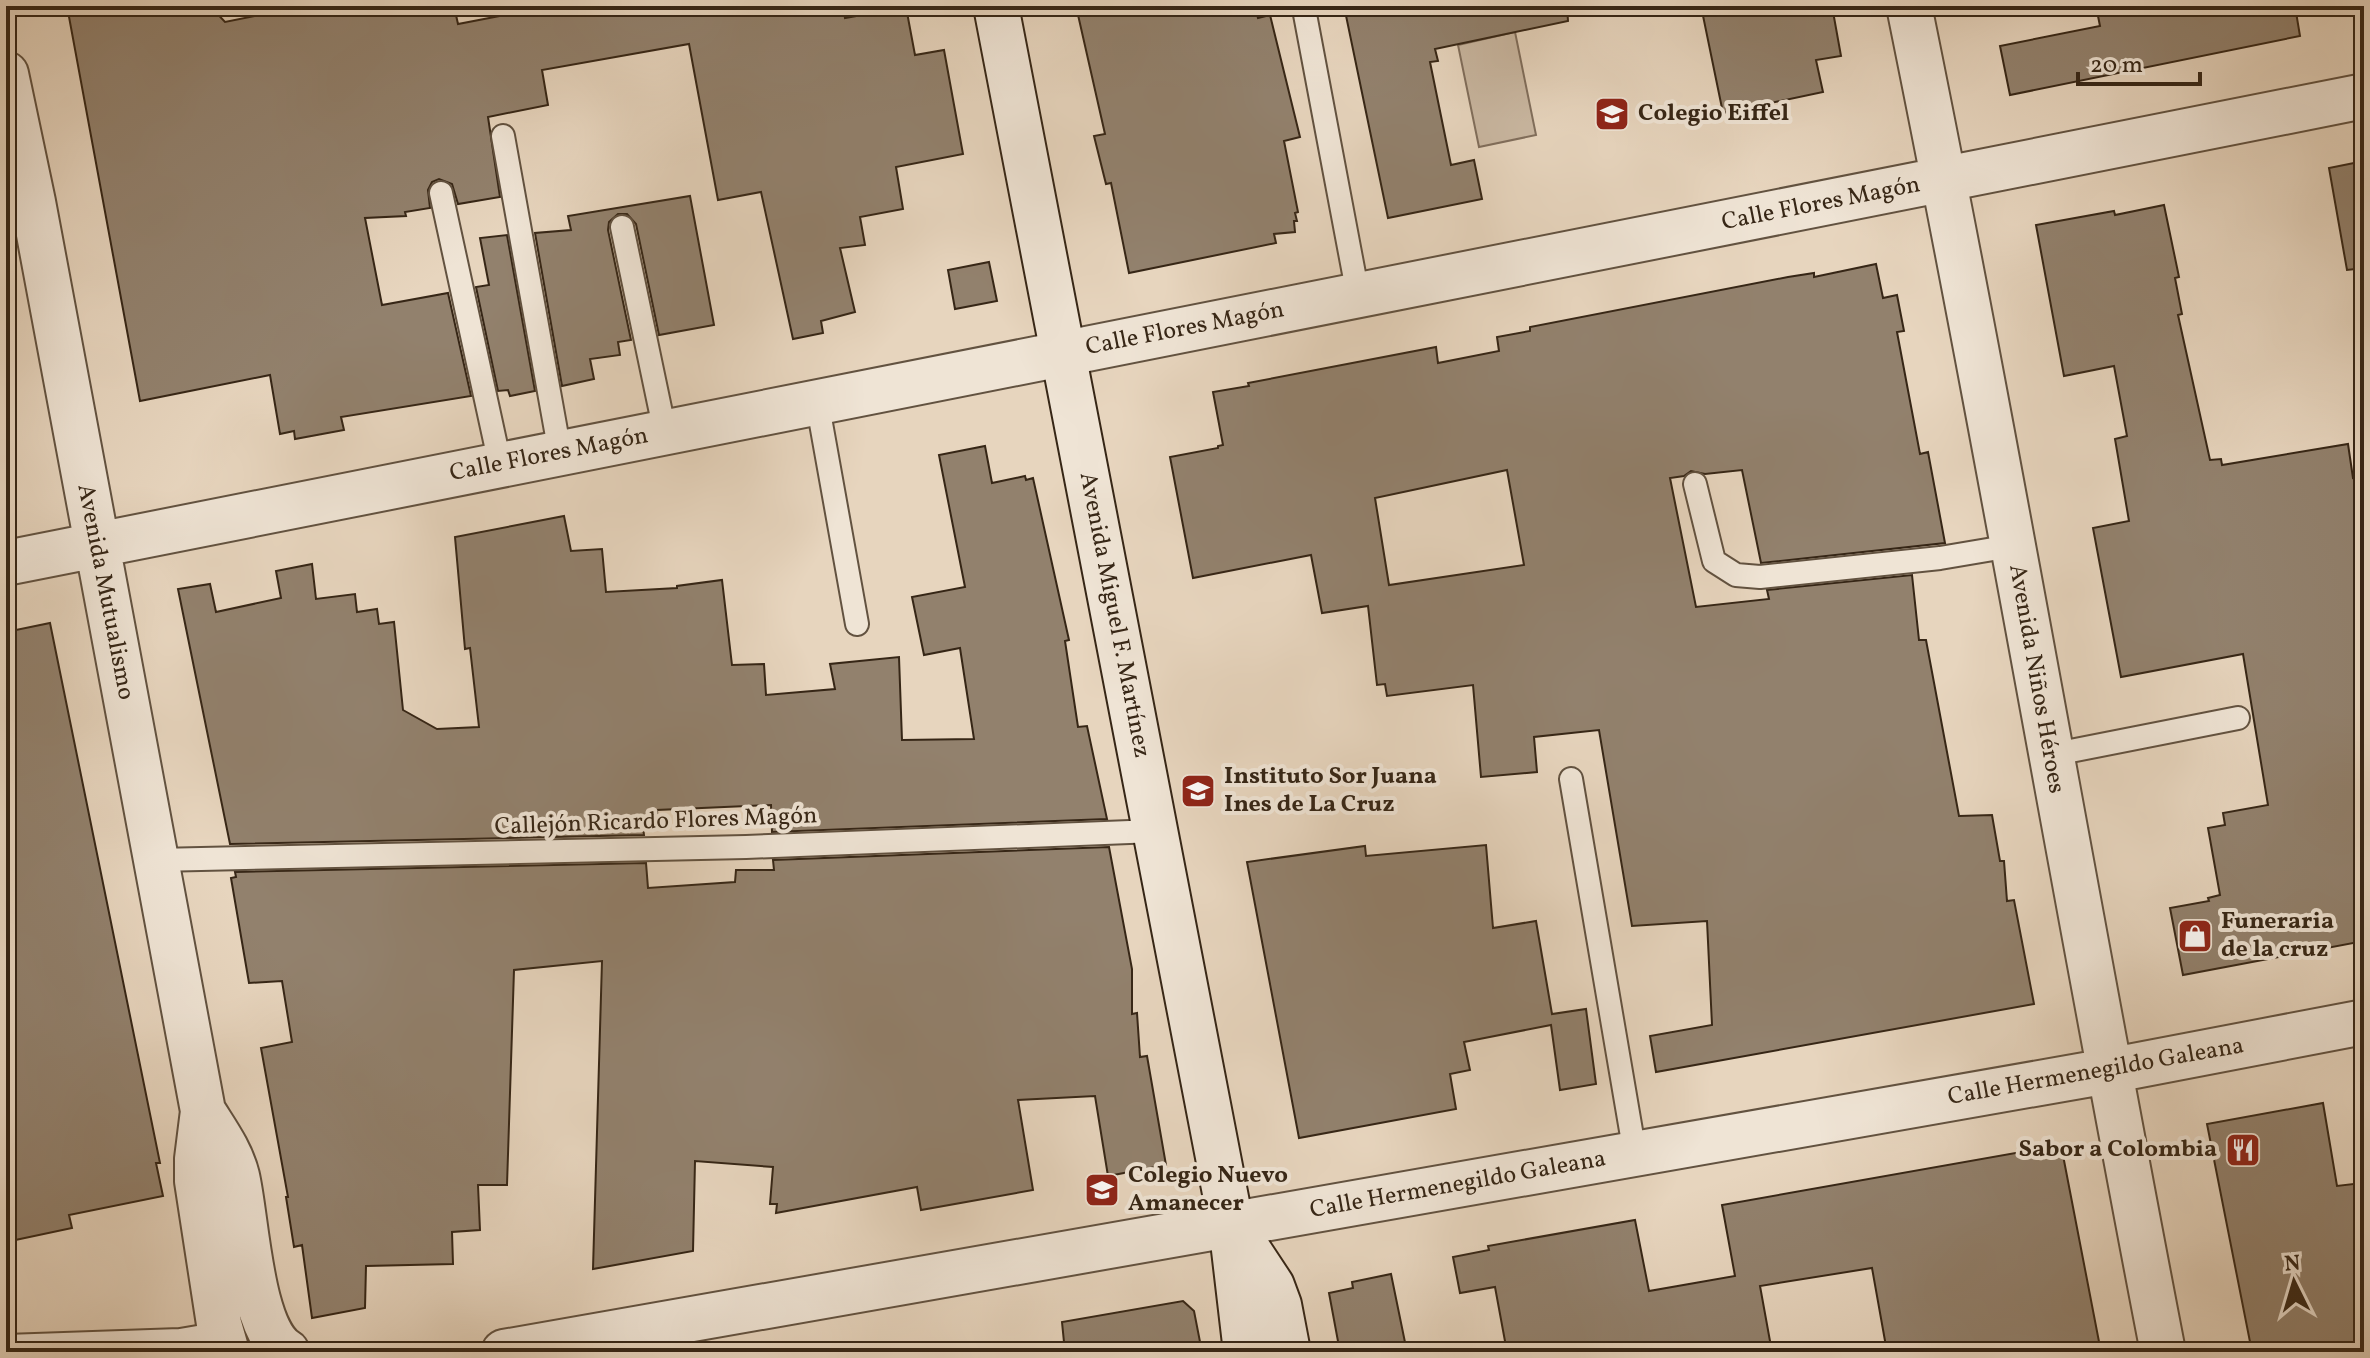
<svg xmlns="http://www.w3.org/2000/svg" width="2370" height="1358" viewBox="0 0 2370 1358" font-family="Vollkorn,serif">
<rect width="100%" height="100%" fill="#e7d5be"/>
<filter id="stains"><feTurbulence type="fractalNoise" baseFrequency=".0025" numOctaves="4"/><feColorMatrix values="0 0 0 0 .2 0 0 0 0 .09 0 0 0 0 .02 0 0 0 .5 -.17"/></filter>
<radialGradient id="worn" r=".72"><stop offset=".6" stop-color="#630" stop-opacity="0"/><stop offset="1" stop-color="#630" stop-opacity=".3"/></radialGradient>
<path fill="#c9b7a1" stroke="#806e5c" stroke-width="2" d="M1515,32L1536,135L1479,147L1458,45Z"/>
<path fill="#92816d" stroke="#362616" stroke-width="2" fill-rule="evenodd" d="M67,6H210L225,22L290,9V6H454L458,24L552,6H843L845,18L906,7L915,55L944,50L963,154L896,167L903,209L860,217L865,245L840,248L855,312L821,321L823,333L793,339L761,192L718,200L689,44L542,70L548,105L488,117L500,197L458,204L452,184L439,179L432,182L428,190L430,208L405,212L406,216L365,218L382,305L448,293L471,396L341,417L344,430L295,439L294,431L280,434L270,375L140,401Z
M1076,6H1255L1258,18L1270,15L1300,137L1284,141L1298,212L1295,213L1297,221H1294L1295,232L1274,234L1276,243L1129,273L1111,183L1106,184L1094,136L1105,134Z
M1344,6H1567L1568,21L1435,49L1438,61L1430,62L1451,165L1474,160L1482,199L1388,218Z
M1701,6H1832L1841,56L1816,60L1823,92L1723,113Z
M2096,6H2295L2300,36L2010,95L2000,46L2100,26Z
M2364,161V268L2347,270L2329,168Z
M690,196L714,325L659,335L636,224L627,214H618L609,222L608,230L631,340L618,342L620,355L590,359L594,379L562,386L535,233L571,230L568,216Z
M2164,205L2179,277L2175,278L2182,314L2178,315L2210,460L2221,459L2222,465L2348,444L2353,478L2364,476V941L2183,975L2170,908L2209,901L2208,898L2220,895L2208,828L2225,825L2223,813L2268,805L2243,654L2121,677L2093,528L2129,521L2115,439L2127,436L2114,366L2064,376L2036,225L2114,211L2115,215Z
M507,235L535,391L510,396L508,390L498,391L476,287L489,285L480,238Z
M989,262L997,301L955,309L948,270Z
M1876,264L1883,298L1897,295L1904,331L1897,332L1920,454L1928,452L1945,543L1761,563L1742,470L1705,474L1691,471L1684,476L1670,478L1696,607L1769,599L1767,590L1912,575L1919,640H1926L1959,816L1992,815L2000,861H2004L2007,901L2014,900L2034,1004L1656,1072L1650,1036L1712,1025L1707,921L1632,926L1599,730L1534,737L1537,772L1481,777L1473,685L1387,696L1385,684L1377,685L1368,606L1322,613L1311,555L1193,578L1170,457L1218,448V446L1223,445L1213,392L1249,386L1248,383L1436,347L1438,363L1499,351L1497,337L1530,331V327L1788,277L1814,273V277ZM1507,470L1524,565L1389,585L1375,498Z
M985,446L992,483L1025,476L1026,480L1033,478L1069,640L1065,641L1078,727L1087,726L1107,819L772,832L771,805L657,810L658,826L643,827L644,835L230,844L178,589L210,584L216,612L281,598L276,571L312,564L316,599L355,594L357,612L377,609L379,624L394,622L403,710L437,729L479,727L470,648L465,649L455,537L564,516L571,551L602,549L606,592L677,588V586L722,580L732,665L764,664L766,695L835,689L830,664L899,657L902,740L974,739L960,648L924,655L912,597L965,587L939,455Z
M50,623L160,1163H156L163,1196L69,1215L72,1228L6,1242V632Z
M1486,845L1493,928L1536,921L1552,1014L1586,1009L1596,1084L1560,1090L1551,1025L1464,1042L1470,1070L1450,1074L1456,1109L1299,1138L1247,862L1365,846L1366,856Z
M1109,847L1132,969V1014L1137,1013L1140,1057L1147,1056L1166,1165L1108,1176L1095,1096L1018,1100L1033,1190L921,1210L917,1187L776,1213L777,1204H770L773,1167L695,1161L693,1251L593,1269L602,961L514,970L507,1185H478L480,1230L452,1232L453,1264L366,1266L365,1308L312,1318L302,1245L294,1247L286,1197H288L261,1048L292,1042L282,981L249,983L231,878L236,877L235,872L646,863L648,888L735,882L736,870H774L773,860Z
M2323,1103L2337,1186L2362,1183L2364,1187V1352H2252L2207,1124Z
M2061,1145L2101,1352H1887L1872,1268L1760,1286L1772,1352H1507L1495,1287L1460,1293L1453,1257L1489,1250L1488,1246L1635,1220L1649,1291L1735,1276L1722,1205Z
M1391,1274L1407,1352H1340L1329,1293L1353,1288L1352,1282Z
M1183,1301L1194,1311L1202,1352H1065L1062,1322Z"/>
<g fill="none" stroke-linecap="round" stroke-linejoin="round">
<g stroke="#625240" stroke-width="26">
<path id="service" d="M1304,9L1358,295
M503,136L560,453
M441,193L500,464
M622,227L665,432
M817,401L857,624
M1695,484L1714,561L1736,575L1760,577L1940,558L2011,546
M2050,755L2238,718
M1571,779L1635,1154
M157,860L746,847L1155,831
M6,1346L180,1340L221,1333"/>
</g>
<g stroke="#625240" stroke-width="48">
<path id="tertiary" d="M1909,6C2000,453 2076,904 2163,1352
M6,74L33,202L203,1111L197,1159V1181L219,1324L227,1352
M6,563L2364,96
M203,1111C216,1132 231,1152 237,1176C247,1218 250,1330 287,1352
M504,1352L2108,1071L2364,1022"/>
</g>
<g stroke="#362616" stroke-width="48">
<path id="secondary" d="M996,6L1231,1224L1246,1352
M1237,1233L1272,1286L1279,1305L1288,1352"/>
</g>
<use href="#service" stroke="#efe4d5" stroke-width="22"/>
<use href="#tertiary" stroke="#efe4d5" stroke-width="44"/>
<use href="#secondary" stroke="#efe4d5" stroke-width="44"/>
</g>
<defs>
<g id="school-square" transform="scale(1.8)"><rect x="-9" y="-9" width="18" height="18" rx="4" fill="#8f2418" stroke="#efe4d5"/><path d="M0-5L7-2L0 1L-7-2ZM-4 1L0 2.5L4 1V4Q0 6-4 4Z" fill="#fff"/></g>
<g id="university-square" transform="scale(1.8)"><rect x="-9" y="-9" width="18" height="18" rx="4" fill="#8f2418" stroke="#efe4d5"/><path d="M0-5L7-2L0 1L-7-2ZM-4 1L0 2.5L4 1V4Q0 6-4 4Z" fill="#fff"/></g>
<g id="shop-square" transform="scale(1.8)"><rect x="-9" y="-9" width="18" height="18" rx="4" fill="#8f2418" stroke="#efe4d5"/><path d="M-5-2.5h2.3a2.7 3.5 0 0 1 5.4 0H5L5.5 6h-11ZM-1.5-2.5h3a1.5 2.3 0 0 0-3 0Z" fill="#fff"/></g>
<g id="restaurant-square" transform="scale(1.8)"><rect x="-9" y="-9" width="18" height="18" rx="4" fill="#8f2418" stroke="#efe4d5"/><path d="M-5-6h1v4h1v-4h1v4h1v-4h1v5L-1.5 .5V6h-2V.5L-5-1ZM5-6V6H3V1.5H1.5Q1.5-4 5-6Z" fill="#fff"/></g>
</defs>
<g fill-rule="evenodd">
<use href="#school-square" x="1612" y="114"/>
<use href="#university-square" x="1198" y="791"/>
<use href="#shop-square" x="2195" y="936"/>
<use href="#restaurant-square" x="2243" y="1150"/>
<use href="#school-square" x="1102" y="1190"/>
</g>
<g text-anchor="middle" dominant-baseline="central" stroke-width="8" stroke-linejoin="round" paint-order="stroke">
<g font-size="24" font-weight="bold" fill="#362616" stroke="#efe4d5" text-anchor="start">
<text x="1638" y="114">Colegio Eiffel</text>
<text x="1224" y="777">Instituto Sor Juana<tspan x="1224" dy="28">Ines de La Cruz</tspan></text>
<text x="2221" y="922">Funeraria<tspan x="2221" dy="28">de la cruz</tspan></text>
<text x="2217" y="1150" text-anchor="end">Sabor a Colombia</text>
<text x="1128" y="1176">Colegio Nuevo<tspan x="1128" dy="28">Amanecer</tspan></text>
</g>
<g font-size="24" fill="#362616" stroke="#efe4d5">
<text transform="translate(1821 204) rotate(-11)">Calle Flores Magón</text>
<text transform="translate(1185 329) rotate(-11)">Calle Flores Magón</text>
<text transform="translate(549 455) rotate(-11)">Calle Flores Magón</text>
<text transform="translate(105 592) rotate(79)">Avenida Mutualismo</text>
<text transform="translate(1114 615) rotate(79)">Avenida Miguel F. Martínez</text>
<text transform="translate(2036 679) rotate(80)">Avenida Niños Héroes</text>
<text transform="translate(656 822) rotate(-2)">Callejón Ricardo Flores Magón</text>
<text transform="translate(2096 1072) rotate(-10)">Calle Hermenegildo Galeana</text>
<text transform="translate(1458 1185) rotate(-10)">Calle Hermenegildo Galeana</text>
</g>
</g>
<rect width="2370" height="1358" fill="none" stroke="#e7d5be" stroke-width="32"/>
<rect x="8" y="8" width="2354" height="1342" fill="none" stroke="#362616" stroke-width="4"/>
<rect x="16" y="16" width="2338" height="1326" fill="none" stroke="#362616" stroke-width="2"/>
<g transform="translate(2294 1282) rotate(355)" stroke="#efe4d5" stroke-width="6" paint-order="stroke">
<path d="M0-6L14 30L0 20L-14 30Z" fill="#362616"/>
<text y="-12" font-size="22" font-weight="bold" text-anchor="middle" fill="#362616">N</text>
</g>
<path d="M2078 72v12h122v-12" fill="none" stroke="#362616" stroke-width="4"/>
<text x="2090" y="72" font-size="24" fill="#362616" stroke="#efe4d5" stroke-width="6" paint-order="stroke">20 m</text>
<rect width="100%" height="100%" filter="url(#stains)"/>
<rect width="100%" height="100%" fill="url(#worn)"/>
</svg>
